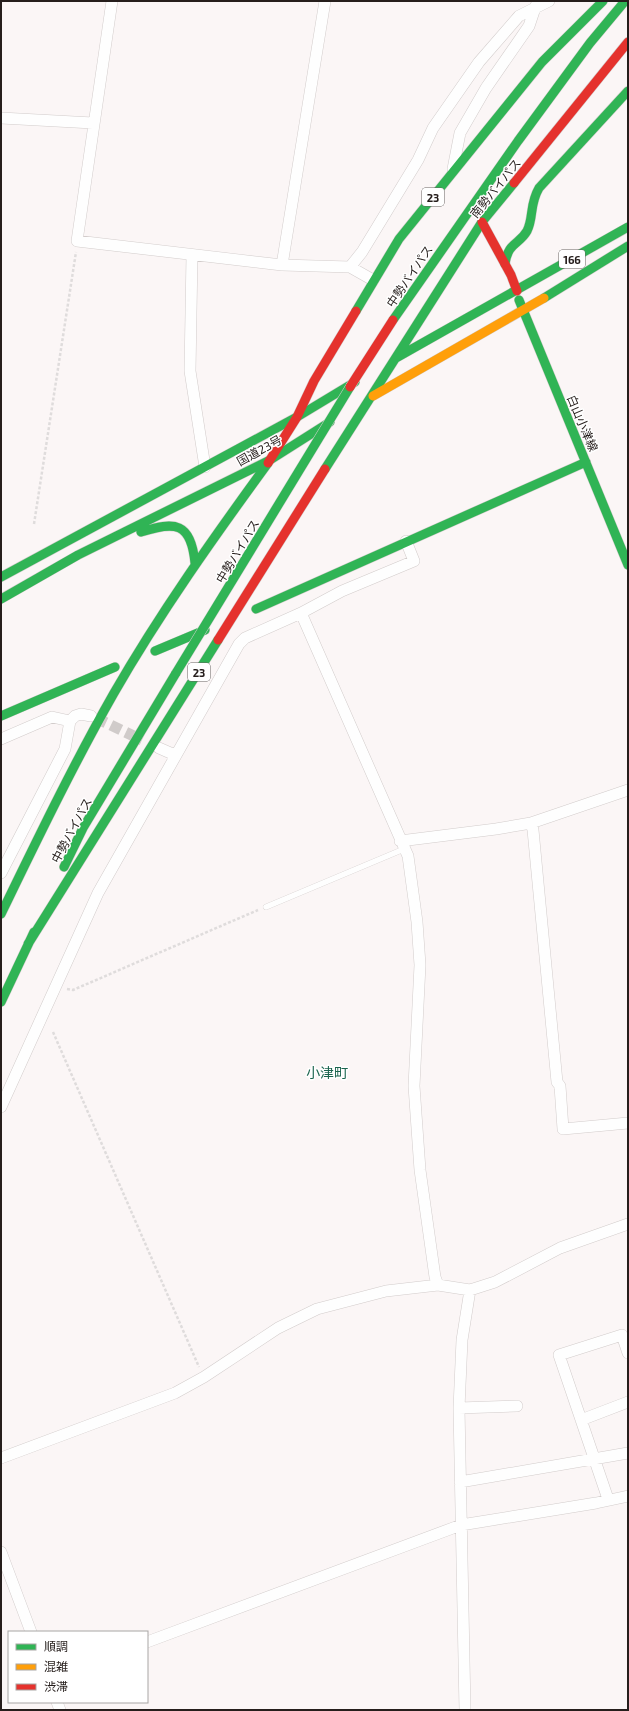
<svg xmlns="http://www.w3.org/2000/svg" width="629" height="1711" viewBox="0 0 629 1711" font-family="'Exo 2','Noto Sans JP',sans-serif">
<rect width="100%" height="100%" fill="#fbf6f6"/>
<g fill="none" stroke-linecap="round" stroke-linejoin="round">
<path stroke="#d0cbca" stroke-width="11" stroke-dasharray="11 5.5" stroke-linecap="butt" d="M96,718L142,740"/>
<g stroke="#d2cccb" stroke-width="6">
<path id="lane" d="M266,907L404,849"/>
</g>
<g stroke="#d2cccb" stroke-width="12">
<path id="street" d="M112,1L77,241L282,265L350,267L373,280
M1,118L93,123
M453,169L460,133L486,88L529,26L535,8L549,1
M192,255L190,371L205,467
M282,265L325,1
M350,267L362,252L418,160L433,128L479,62L519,16L535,8L538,1
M406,541L414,561L342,591L301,613L408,856L417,922L420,965L414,1086L420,1170L435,1277L438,1285
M1,739L52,717L70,721
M159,748L175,755
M531,823L533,830L557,1082L560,1086L563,1129L628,1123
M400,841L496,829L531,823L628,790
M1,873L65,749L70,721L75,716L81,714L91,716
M1,1107L98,893L239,644L245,638L301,613
M459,1408L517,1406
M581,1420L628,1402
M1,1458L175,1393L204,1377L278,1328L317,1309L386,1291L438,1285L470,1290L495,1282L560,1248L628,1224
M460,1482L628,1453
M608,1499L559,1355L622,1335L628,1353
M1,1552L31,1632
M147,1642L461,1525L596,1503L628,1496
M57,1702L60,1710
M465,1710L459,1408L462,1340L470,1290"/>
</g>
<g stroke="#d2cccb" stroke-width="10">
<path id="fast" d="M505,264C508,242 519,245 527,231C534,217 529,205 539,188L628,91
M544,298L628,246
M519,300L628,565
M356,311L399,239L542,62L603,1
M393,320L518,141L590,43L625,1
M396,358L628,227
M325,469L482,222L514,183
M141,532C175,521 191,522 195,563
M1,577L297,417L355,382
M1,599L78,555L270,460L330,422
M256,609L586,462
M155,651L205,630
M1,716L115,667
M64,867L83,828L176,673
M1,914C37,840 73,765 114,693C160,613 214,537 268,463
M28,944L218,640
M1,1002L34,932"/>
</g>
<g stroke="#d2cccb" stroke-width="10">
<path id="slow" d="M373,396L544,298"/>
</g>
<g stroke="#d2cccb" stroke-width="10">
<path id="jam" d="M514,183L628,42
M482,222L511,275L517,291
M268,463L297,417L314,381L356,311
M218,640L325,469"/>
</g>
<path stroke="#dfdcdc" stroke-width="2.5" stroke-dasharray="3 2" stroke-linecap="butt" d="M34,524L76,252
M67,989L73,990L258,910
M53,1032L199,1367"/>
<use href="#lane" stroke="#fefefe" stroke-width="5.5"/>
<use href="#street" stroke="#fefefe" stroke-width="11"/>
<use href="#fast" stroke="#30b455" stroke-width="9"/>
<use href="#slow" stroke="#ff9f0a" stroke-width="9"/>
<use href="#jam" stroke="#e5322d" stroke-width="9"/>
<g stroke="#d6d3d3" stroke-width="10" stroke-linecap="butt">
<path id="fast-bridge" d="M176,673L350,387"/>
</g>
<g stroke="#d6d3d3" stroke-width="10" stroke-linecap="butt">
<path id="jam-bridge" d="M350,387L393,320"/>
</g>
<use href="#fast-bridge" stroke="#30b455" stroke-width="9"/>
<use href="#jam-bridge" stroke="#e5322d" stroke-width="9"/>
</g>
<g text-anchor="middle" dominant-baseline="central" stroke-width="3" stroke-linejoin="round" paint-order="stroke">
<g fill="#fff" stroke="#676260" stroke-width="1">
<rect x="422" y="188" width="22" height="18" rx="3"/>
<rect x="559" y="250" width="26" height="18" rx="3"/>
<rect x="188" y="663" width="22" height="18" rx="3"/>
</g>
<g font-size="11" font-weight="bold" fill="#261e1c">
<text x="433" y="197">23</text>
<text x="572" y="259">166</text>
<text x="199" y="672">23</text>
</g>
<g font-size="12" fill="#261e1c" stroke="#fff">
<text transform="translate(495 188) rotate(-51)">南勢バイパス</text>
<text transform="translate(409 276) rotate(-56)">中勢バイパス</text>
<text transform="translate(583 423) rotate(67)">白山小津線</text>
<text transform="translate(259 450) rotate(-29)">国道23号</text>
<text transform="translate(237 551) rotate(-59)">中勢バイパス</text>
<text transform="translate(71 830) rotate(-62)">中勢バイパス</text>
</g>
<g font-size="14" fill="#1a644e" stroke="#fff">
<text x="327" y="1072">小津町</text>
</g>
</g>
<rect width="629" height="1711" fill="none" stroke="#261e1c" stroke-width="4"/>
<rect x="8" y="1631" width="140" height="72" fill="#ffffff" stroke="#a8a5a4"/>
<rect x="16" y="1644" width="20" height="6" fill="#30b455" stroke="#a8a5a4"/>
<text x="44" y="1651" font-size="12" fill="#261e1c">順調</text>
<rect x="16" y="1664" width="20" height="6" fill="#ff9f0a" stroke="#a8a5a4"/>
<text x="44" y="1671" font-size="12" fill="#261e1c">混雑</text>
<rect x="16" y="1684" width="20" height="6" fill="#e5322d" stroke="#a8a5a4"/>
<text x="44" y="1691" font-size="12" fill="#261e1c">渋滞</text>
</svg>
